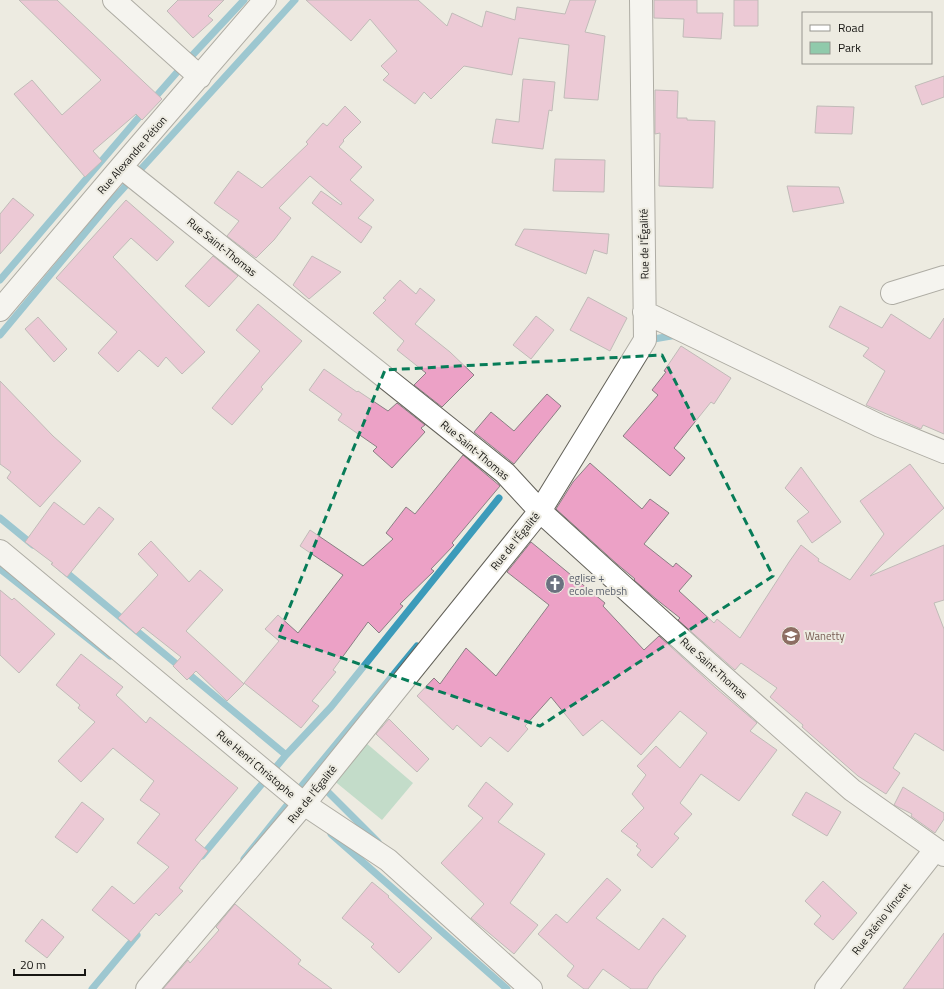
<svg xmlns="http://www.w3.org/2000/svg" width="944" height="989" viewBox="0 0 944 989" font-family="'Titillium Web',sans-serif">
<rect width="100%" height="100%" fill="#edebe1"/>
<path fill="#90caab" d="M359,737L413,783L382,820L327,775Z"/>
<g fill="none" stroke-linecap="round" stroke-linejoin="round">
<path stroke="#3c9bba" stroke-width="7" d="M151,102L186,62L244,0
M0,280L145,110
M0,335L110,203L295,0
M648,340L677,335
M0,518L33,545
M61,568L286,755
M0,569L110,656
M322,786L378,842
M295,794L417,646
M331,834L507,989
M202,856L286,755L331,707L499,498
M244,859L292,799
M92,989L137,935"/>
</g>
<path fill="#eca1c6" stroke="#8a8084" d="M19,0H57L162,99L142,120L136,114L93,151L102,161L85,177L14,94L32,80L62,115L101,80Z
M178,0H224L208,16L213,20L193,38L167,11Z
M306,0H418L447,26L452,13L482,27L486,11L515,20L517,7L565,14L570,0H596L585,32L605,36L598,100L564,98L569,45L519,38L512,75L464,66L431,99L424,92L415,104L383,80L389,74L381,66L397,51L370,19L351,41Z
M654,0H697V13H723L721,39L683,37L684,19L654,18Z
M734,0H758V26H734Z
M944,76V97L922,105L915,86Z
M523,79L555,82L552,111L549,110L543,149L492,143L496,119L519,122Z
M655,90L678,91L677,118H687V120L715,121L713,188L659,186L660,133L655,134Z
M345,106L361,122L343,140L344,141L339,147L362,167L350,180L374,200L358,218L372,227L361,243L312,203L321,191L341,205L342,203L310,176L279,208L291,218L274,240L256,258L227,236L239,221L214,203L238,171L262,188L308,144L306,142L323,123L327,126Z
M817,106L854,107L852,134L815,133Z
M555,159L605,160L604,192L553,191Z
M787,186L839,187L844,203L793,212Z
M13,198L34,215L0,254V214Z
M126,200L174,242L157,261L131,238L113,257L205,352L182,374L166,357L158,367L139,350L118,372L98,353L117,332L56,278Z
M524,229L609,234L607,254L594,250L586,274L515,245Z
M213,256L238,276L209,307L185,286Z
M312,256L341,272L309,299L293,285Z
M400,280L416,294L420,288L435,300L415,324L450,352L474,375L442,407L414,385L426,373L397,350L404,341L373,313L386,300L383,298Z
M588,297L627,318L610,351L570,330Z
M258,304L302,341L261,387L263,389L232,425L212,408L260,351L236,330Z
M840,306L882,328L891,314L930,339L944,318V434L923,425L921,429L866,405L885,371L863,356L869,348L829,327Z
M536,316L554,330L531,359L513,345Z
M38,317L67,349L54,362L25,329Z
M681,346L731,378L714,404L711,402L674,448L685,458L670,476L623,436L658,395L652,390L666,372L664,371Z
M324,369L357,392L358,391L388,411L397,403L425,425L421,428L425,432L392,468L373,451L377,447L338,420L342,414L309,390Z
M0,381L53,436L81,461L40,507L7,478L11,472L0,464Z
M547,394L561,406L514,464L474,432L491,412L514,431Z
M463,455L500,486L452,543L454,545L431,569L434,571L400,604L403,606L379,633L368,622L333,670L336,672L312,701L319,706L301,728L244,683L279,641L265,629L278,615L298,633L343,575L300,546L310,530L363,566L393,539L386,533L406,507L415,514Z
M590,463L642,509L650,499L669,513L644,544L673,567L676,563L692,576L679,591L714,623L717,619L740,638L789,562L801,545L819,559L818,561L850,580L884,534L860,501L910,464L944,508L870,576L944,545V600L934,603L944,629V751L915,733L893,768L900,773L886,794L858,776L802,727L803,725L770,697L777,688L741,663L735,670L678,620L680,618L656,599L634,580L635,579L617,564L556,509L573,482Z
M801,467L841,522L812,543L797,521L809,512L785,488Z
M54,502L84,525L99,507L114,519L67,577L51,564L53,563L25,542Z
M151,541L189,582L200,570L223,590L186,631L244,684L227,701L196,671L187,680L173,666L181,657L143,627L136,634L118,618L158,575L138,554Z
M531,542L605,603L603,606L644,650L659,636L717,689L757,723L750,731L777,750L739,801L701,774L680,803L692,814L674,834L679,838L652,868L637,855L641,850L636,846L638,844L621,831L644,808L632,794L646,775L637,766L656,746L680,768L707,733L680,711L641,755L602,720L583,736L551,697L525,726L528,729L508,752L490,737L481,747L457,725L453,730L417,696L434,678L440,684L466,648L496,676L549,605L507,572Z
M0,590L12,600L14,598L55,634L19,673L0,655Z
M81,654L123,687L116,695L146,723L150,717L238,788L195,840L208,851L179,888L183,891L159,916L156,913L131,942L92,910L112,886L134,904L169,867L137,843L160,814L140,800L154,781L113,748L81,782L58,761L95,722L78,708L80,705L56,685Z
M389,719L429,759L417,772L376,734Z
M486,782L513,804L498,822L545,854L510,903L538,925L514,954L471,918L484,904L441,863L483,818L468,806Z
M903,787L944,813V819L935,833L911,816L912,814L894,805Z
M806,792L841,812L827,836L792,815Z
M82,802L104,819L77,853L55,837Z
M607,878L621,890L596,918L639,950L663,918L686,936L655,976L647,989H631L603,969L588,989H584L567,976L574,966L538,934L556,914L567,923Z
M823,881L857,913L833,940L814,924L821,916L805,901Z
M372,882L389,896L388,897L432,938L399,973L371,947L374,944L342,918Z
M235,904L301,960L298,964L332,989H163L188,960L190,963L219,930L216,927Z
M42,919L64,937L47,958L25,941Z
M944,933V989H903Z"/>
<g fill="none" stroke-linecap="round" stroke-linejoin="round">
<g stroke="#636159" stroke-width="24">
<path id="minor" d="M114,0L200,77
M121,167L505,473L540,511L702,658L852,790L944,855
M892,293L944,277
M0,310L121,167L265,0
M644,312L880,426L944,452
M0,551L304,804L388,860L531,989
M147,989L304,804L540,511L645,340L641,0
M826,989L935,850"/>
</g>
<use href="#minor" stroke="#fff" stroke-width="22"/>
</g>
<path d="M0 0H944V989H0ZM662,355L773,576L540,726L278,636L385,370Z" fill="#edebe1" fill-opacity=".55" fill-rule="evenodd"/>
<path fill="none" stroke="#077c58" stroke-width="3" stroke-dasharray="8 5" stroke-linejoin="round" d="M662,355L773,576L540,726L278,636L385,370Z"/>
<defs>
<g id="church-disc" transform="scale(1)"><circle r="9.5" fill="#6b7280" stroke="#edebe1"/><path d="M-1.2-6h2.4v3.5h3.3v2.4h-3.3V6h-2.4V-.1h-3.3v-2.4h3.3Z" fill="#fff"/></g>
<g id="school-disc" transform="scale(1)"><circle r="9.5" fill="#8d6e63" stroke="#edebe1"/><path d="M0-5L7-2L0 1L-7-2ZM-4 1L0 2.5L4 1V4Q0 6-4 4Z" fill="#fff"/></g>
</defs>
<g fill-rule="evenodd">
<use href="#church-disc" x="555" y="584"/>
<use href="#school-disc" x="791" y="636"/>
</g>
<g text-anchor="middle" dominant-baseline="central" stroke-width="4" stroke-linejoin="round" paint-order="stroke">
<g font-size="11" fill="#171613" stroke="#edebe1">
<text transform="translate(132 155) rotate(-49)">Rue Alexandre Pétion</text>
<text transform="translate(644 244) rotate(-91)">Rue de l'Égalité</text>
<text transform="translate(222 247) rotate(39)">Rue Saint-Thomas</text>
<text transform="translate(475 450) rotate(40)">Rue Saint-Thomas</text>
<text transform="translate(515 541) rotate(-51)">Rue de l'Égalité</text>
<text transform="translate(714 668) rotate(42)">Rue Saint-Thomas</text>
<text transform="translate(256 764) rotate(40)">Rue Henri Christophe</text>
<text transform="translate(312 794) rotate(-51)">Rue de l'Égalité</text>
<text transform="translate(881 919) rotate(-52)">Rue Sténio Vincent</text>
</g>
<g font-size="11" fill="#5b616d" stroke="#edebe1" text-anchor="start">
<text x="569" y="578">eglise +<tspan x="569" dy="13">ecole mebsh</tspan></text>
</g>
<g font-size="11" fill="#785e54" stroke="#edebe1" text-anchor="start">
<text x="805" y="636">Wanetty</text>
</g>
</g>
<rect x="802" y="12" width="130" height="52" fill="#edebe1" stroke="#97968f"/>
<rect x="810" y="25" width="20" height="6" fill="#ffffff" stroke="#97968f"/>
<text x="838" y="32" font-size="12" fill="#171613">Road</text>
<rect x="810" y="42" width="20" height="12" fill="#90caab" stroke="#97968f"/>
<text x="838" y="52" font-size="12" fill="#171613">Park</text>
<path d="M14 969v6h71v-6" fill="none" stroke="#171613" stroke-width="2"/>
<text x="20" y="969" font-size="12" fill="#171613" stroke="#edebe1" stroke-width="3" paint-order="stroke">20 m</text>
</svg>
